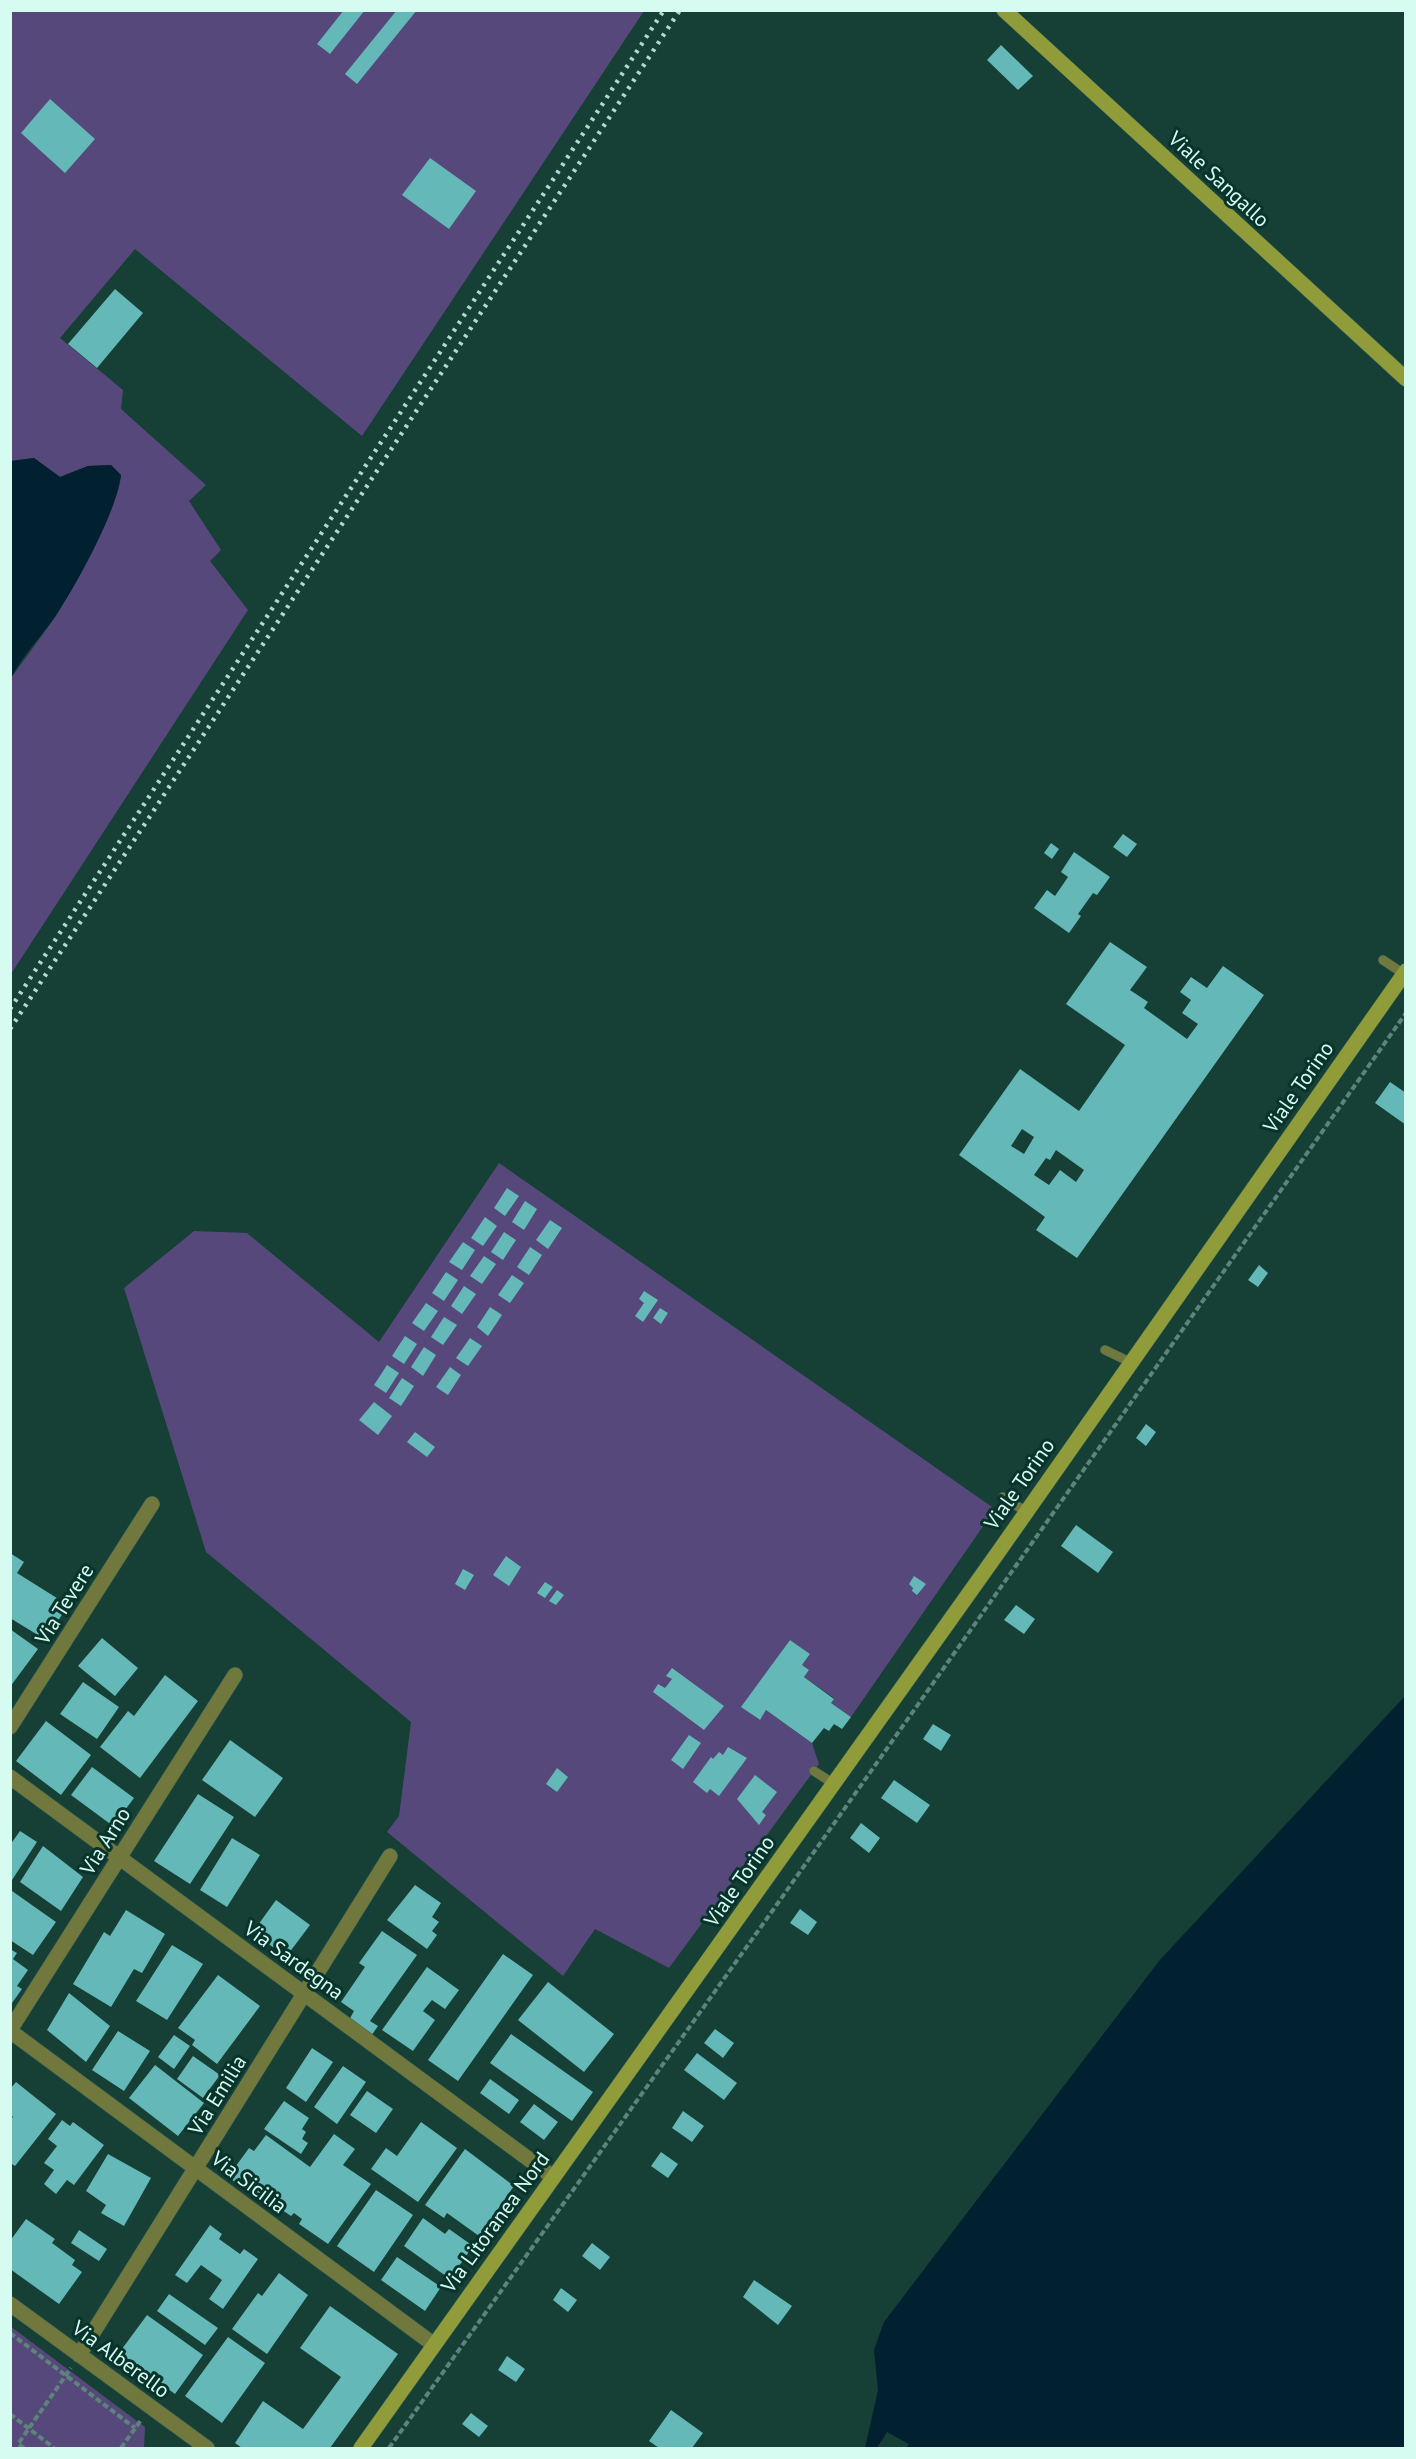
<svg xmlns="http://www.w3.org/2000/svg" width="1416" height="2459" viewBox="0 0 1416 2459" font-family="'PT Sans',sans-serif">
<rect width="100%" height="100%" fill="#163f35"/>
<path fill="#56487b" d="M11,11H644L362,436L135,249L60,338L123,390L121,409L206,485L189,501L221,550L210,561L248,610L11,974V678L56,616L94,547L121,475L111,465L88,466L60,477L34,458L11,461Z
M499,1163L995,1509L851,1717L831,1703L834,1698L804,1677L809,1670L802,1665L810,1654L790,1640L742,1707L759,1720L766,1710L812,1743L819,1764L669,1968L595,1929L563,1976L387,1832L399,1816L411,1722L206,1552L124,1288L194,1231L247,1233L379,1342Z
M10,2326L145,2427L144,2448H11Z"/>
<path fill="#012131" d="M34,458L60,477L88,466L111,465L121,475C118,509 75,588 54,618C40,638 22,656 11,678V461Z
M1405,1696V2448H865L878,2390L874,2350L884,2322L1159,1961Z"/>
<path fill="#163f35" d="M887,2432L909,2444L906,2448H877Z"/>
<path fill="#64b8b8" fill-rule="evenodd" d="M344,10H365L330,54L317,44Z
M397,10H417L357,84L345,74Z
M1001,45L1033,76L1018,90L987,60Z
M50,99L95,139L65,173L21,133Z
M430,158L476,191L449,229L402,195Z
M115,289L143,313L97,368L68,344Z
M1123,834L1137,844L1127,857L1113,847Z
M1051,843L1059,849L1052,859L1044,853Z
M1074,852L1110,877L1097,895L1093,893L1078,914L1081,916L1069,933L1034,908L1047,890L1055,896L1068,877L1061,872Z
M1110,942L1147,967L1130,990L1148,1002L1144,1008L1187,1039L1198,1024L1182,1013L1191,1000L1180,992L1191,977L1207,988L1223,966L1264,995L1077,1258L1036,1230L1045,1217L959,1155L1020,1069L1079,1111L1125,1045L1066,1004ZM1022,1129L1034,1137L1024,1154L1011,1146ZM1056,1150L1084,1170L1076,1182L1060,1170L1049,1185L1034,1175L1046,1158L1050,1160Z
M1390,1082L1406,1093V1125L1375,1103Z
M507,1188L519,1196L505,1216L494,1208Z
M525,1201L537,1209L524,1230L512,1222Z
M485,1217L497,1226L483,1246L471,1238Z
M550,1220L562,1228L548,1249L536,1240Z
M504,1232L516,1240L503,1260L491,1252Z
M463,1242L475,1250L462,1270L449,1262Z
M530,1247L542,1255L529,1275L517,1267Z
M484,1256L496,1264L482,1284L470,1276Z
M1259,1265L1268,1273L1258,1287L1248,1280Z
M446,1272L458,1280L444,1301L432,1293Z
M512,1275L524,1283L510,1303L498,1295Z
M464,1286L476,1294L462,1314L451,1306Z
M644,1291L658,1300L643,1322L635,1316L644,1303L639,1299Z
M426,1303L438,1311L424,1331L412,1323Z
M490,1307L502,1315L488,1336L477,1327Z
M660,1308L668,1313L661,1324L653,1318Z
M444,1317L457,1325L443,1345L431,1337Z
M405,1336L417,1344L404,1364L392,1356Z
M470,1338L482,1346L468,1366L456,1358Z
M424,1347L436,1355L423,1376L411,1367Z
M387,1365L399,1373L386,1393L374,1385Z
M450,1367L461,1375L448,1395L436,1387Z
M402,1378L414,1386L401,1406L389,1398Z
M374,1402L392,1416L378,1435L359,1420Z
M1146,1424L1156,1432L1146,1446L1136,1438Z
M415,1432L435,1447L427,1457L407,1442Z
M1076,1525L1113,1552L1098,1573L1061,1546Z
M10,1553L24,1562L17,1573L68,1605L46,1640L10,1618Z
M506,1556L521,1567L509,1586L493,1575Z
M463,1569L474,1575L465,1590L455,1584Z
M914,1576L926,1584L917,1595L912,1591L913,1588L909,1584Z
M545,1582L553,1587L545,1598L537,1593Z
M557,1590L564,1595L556,1605L549,1601Z
M1016,1605L1035,1619L1024,1634L1004,1620Z
M10,1629L38,1649L10,1687Z
M102,1638L138,1668L115,1696L78,1666Z
M790,1640L810,1654L802,1665L809,1670L804,1677L834,1699L831,1703L851,1717L842,1729L834,1724L829,1731L824,1728L812,1743L766,1710L760,1720L741,1707Z
M672,1668L724,1706L704,1730L653,1692L658,1684L665,1688L672,1679L666,1676Z
M165,1675L198,1701L140,1778L100,1747L128,1711L134,1716Z
M83,1682L119,1707L97,1739L60,1714Z
M46,1721L91,1755L61,1795L16,1761Z
M933,1724L951,1735L941,1751L923,1739Z
M689,1735L701,1743L683,1769L671,1760Z
M230,1740L283,1778L255,1817L202,1780Z
M728,1747L747,1758L719,1796L710,1789L707,1793L693,1782L711,1757L713,1759L719,1752L723,1755Z
M92,1767L134,1798L113,1826L71,1795Z
M557,1768L568,1777L557,1792L546,1784Z
M755,1775L777,1792L762,1812L766,1815L759,1825L737,1799Z
M894,1780L930,1805L917,1823L881,1798Z
M198,1794L234,1817L190,1884L154,1861Z
M861,1823L880,1838L869,1853L850,1838Z
M20,1831L37,1842L12,1880L10,1845Z
M232,1838L260,1855L227,1907L200,1890Z
M43,1846L83,1877L61,1911L20,1882Z
M415,1885L441,1903L432,1917L439,1922L432,1931L437,1935L427,1949L387,1920Z
M12,1891L56,1922L33,1955L10,1940V1894Z
M276,1900L310,1925L286,1957L253,1932Z
M800,1909L817,1922L808,1935L790,1923Z
M126,1910L165,1934L142,1973L134,1969L111,2007L73,1984L104,1932L110,1936Z
M382,1931L417,1955L370,2021L378,2026L371,2036L349,2020L354,2011L341,2002L365,1967L359,1963Z
M172,1945L203,1964L167,2020L136,2001Z
M10,1949L17,1953L13,1959L28,1970L17,1986L22,1989L12,2003Z
M503,1954L533,1975L458,2081L428,2060Z
M427,1967L459,1990L445,2009L432,2000L423,2011L435,2020L413,2051L382,2030Z
M218,1975L260,2006L217,2064L192,2045L195,2040L178,2028Z
M548,1982L614,2034L584,2072L518,2020Z
M69,1993L110,2026L86,2062L47,2030Z
M715,2029L734,2043L723,2058L704,2043Z
M118,2031L150,2051L124,2091L92,2070Z
M511,2034L593,2092L572,2121L490,2063Z
M174,2035L190,2046L174,2069L158,2057Z
M312,2048L333,2062L306,2102L286,2088Z
M697,2053L737,2083L724,2100L684,2070Z
M193,2056L220,2075L203,2098L177,2079Z
M155,2065L204,2103L178,2136L129,2098Z
M343,2066L366,2082L337,2124L314,2107Z
M490,2079L519,2100L509,2114L480,2093Z
M16,2082L56,2114L15,2166L10,2163V2120L13,2117L10,2114V2089Z
M367,2091L393,2109L376,2133L350,2115Z
M284,2101L309,2118L302,2129L306,2132L302,2139L308,2143L301,2154L264,2129Z
M534,2104L558,2122L544,2140L520,2122Z
M683,2111L704,2126L692,2142L672,2128Z
M62,2120L70,2126L73,2122L104,2145L74,2185L67,2180L56,2194L44,2184L54,2170L44,2163L57,2146L48,2139Z
M421,2122L457,2148L418,2202L371,2169L386,2148L397,2156Z
M334,2134L355,2149L343,2165L371,2184L328,2244L299,2224L302,2219L294,2213L291,2216L260,2195L258,2198L228,2177L249,2148L254,2151L266,2135L310,2167Z
M465,2149L514,2186L479,2236L447,2213L444,2218L425,2205Z
M661,2152L678,2164L668,2178L651,2166Z
M108,2154L151,2178L124,2226L101,2213L106,2205L86,2191Z
M376,2190L413,2215L374,2272L337,2246Z
M423,2218L445,2234L449,2229L473,2246L450,2279L404,2246Z
M26,2219L55,2239L52,2243L75,2260L72,2265L82,2272L59,2304L10,2269V2241Z
M210,2225L222,2234L219,2239L240,2254L244,2249L258,2259L223,2309L209,2299L222,2280L201,2265L187,2283L175,2275Z
M79,2230L107,2249L99,2261L71,2243Z
M592,2243L610,2257L600,2270L582,2256Z
M397,2257L441,2287L425,2311L381,2280Z
M279,2273L308,2295L267,2354L232,2329L258,2293L262,2296Z
M754,2280L792,2306L778,2325L743,2297Z
M561,2288L577,2300L568,2312L553,2300Z
M169,2294L218,2328L205,2345L157,2311Z
M330,2306L398,2354L330,2448H242L235,2443L263,2401L303,2429L341,2377L300,2348Z
M147,2315L203,2355L175,2394L119,2353Z
M228,2337L265,2363L222,2423L185,2396Z
M507,2356L525,2369L516,2382L498,2370Z
M671,2410L703,2433L692,2448H659L649,2441Z
M471,2413L488,2426L479,2437L462,2424Z"/>
<g fill="none" stroke-linecap="round" stroke-linejoin="round">
<g stroke="#355d53" stroke-width="10">
<path id="lane" d="M1383,960L1404,974
M1105,1350L1130,1362
M1003,1497L1025,1511
M814,1771L834,1784"/>
</g>
<g stroke="#355d53" stroke-width="16">
<path id="street" d="M10,1727L152,1504
M10,1777L553,2177
M10,2030L235,1675
M10,2031L433,2344
M10,2304L207,2448
M79,2355L390,1856"/>
</g>
<g stroke="#355d53" stroke-width="16">
<path id="secondary" d="M1004,10L1406,379
M361,2448L997,1554L1406,971"/>
</g>
<path stroke="#5c847a" stroke-width="4" stroke-dasharray="6 3" stroke-linecap="butt" d="M10,2333L135,2428
M10,2414L54,2448
M24,2448L18,2444L71,2368
M121,2448L141,2420
M389,2448L773,1910L1406,1013"/>
<use href="#lane" stroke="#70783e" stroke-width="9"/>
<use href="#street" stroke="#70783e" stroke-width="15"/>
<use href="#secondary" stroke="#909c3a" stroke-width="15"/>
<path stroke="#b3d9ce" stroke-width="4.5" stroke-dasharray="3 6" stroke-linecap="butt" d="M10,1009L664,10
M10,1029L680,10"/>
</g>
<g text-anchor="middle" dominant-baseline="central" stroke-width="6" stroke-linejoin="round" paint-order="stroke">
<g font-size="21" fill="#d6fbf0" stroke="#09342b">
<text transform="translate(1219 179) rotate(43)">Viale Sangallo</text>
<text transform="translate(1298 1087) rotate(-55)">Viale Torino</text>
<text transform="translate(1019 1484) rotate(-55)">Viale Torino</text>
<text transform="translate(64 1604) rotate(-58)">Via Tevere</text>
<text transform="translate(105 1841) rotate(-58)">Via Arno</text>
<text transform="translate(739 1881) rotate(-55)">Viale Torino</text>
<text transform="translate(294 1960) rotate(36)">Via Sardegna</text>
<text transform="translate(217 2095) rotate(-58)">Via Emilia</text>
<text transform="translate(249 2182) rotate(37)">Via Sicilia</text>
<text transform="translate(495 2222) rotate(-54)">Via Litoranea Nord</text>
<text transform="translate(121 2359) rotate(36)">Via Alberello</text>
</g>
</g>
<rect width="1416" height="2459" fill="none" stroke="#d6fbf0" stroke-width="24"/>
</svg>
